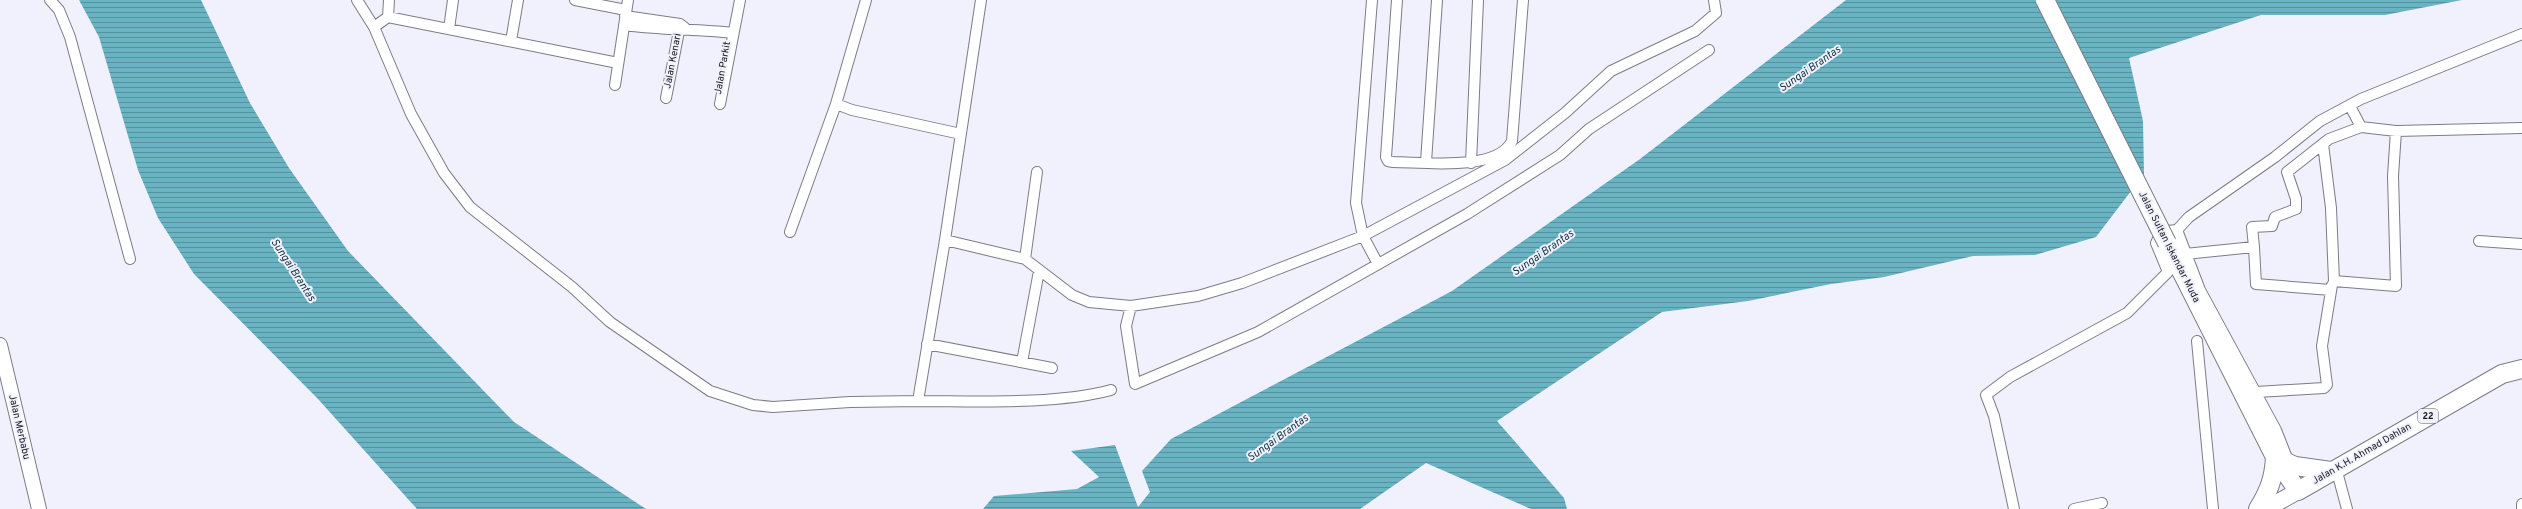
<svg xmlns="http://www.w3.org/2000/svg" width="2522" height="509" viewBox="0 0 2522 509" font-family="Overpass,sans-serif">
<defs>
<pattern id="water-rules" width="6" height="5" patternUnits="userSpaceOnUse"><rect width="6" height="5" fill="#6ab3c3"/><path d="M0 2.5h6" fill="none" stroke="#56919e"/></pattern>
</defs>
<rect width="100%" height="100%" fill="#f1f1fd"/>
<path fill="url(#water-rules)" d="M79,0H201L250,103L289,168L348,251L514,422L646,509H417L318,399L194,274L158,218L138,170L99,37Z
M1846,0H2462L2385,15H2261L2129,58L2143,121L2144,174L2096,237L2035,255L1973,256L1884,277L1831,284L1748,301L1662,312L1497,421L1564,498L1567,509H1531L1426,463L1360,509H983L994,496L1077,489L1099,477L1071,451L1115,445L1138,507L1150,492L1142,471L1171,439L1452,291L1640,159Z"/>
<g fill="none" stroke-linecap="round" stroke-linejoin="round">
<g stroke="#7c7c86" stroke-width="12">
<path id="street" d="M50,0L59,10L70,37L130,259
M357,0L374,27L411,114L444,173L470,207L572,287L610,322L710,391L753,405L773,407L850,402L918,401L945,240L981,0
M575,0L626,10
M1372,0L1356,203L1363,236L1378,264
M1397,0L1386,157L1388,161L1393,162C1422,162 1497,172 1512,141L1523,0
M625,16L680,24L685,28
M388,17L389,0
M624,25C661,30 696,29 733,33
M374,27L388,17L618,63
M449,29L453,0
M511,41L518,0
M615,85L628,0
M666,98L680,26
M720,104L740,0
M836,104L866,0
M2350,106L2361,127L2396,131L2522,128
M2323,144L2331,208L2334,281L2396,286L2393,176L2396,131
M1426,162L1437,0
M1471,163L1478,0
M2177,230L2200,290L2276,430L2289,463
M790,232L836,104L852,110L961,134
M945,240L1025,259L1072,295L1089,302L1131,306L1198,296L1242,283L1363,236L1505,160L1565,113L1611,71L1695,31L1716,13L1714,0
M2479,241L2522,244
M2254,247L2252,227L2272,226L2275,217L2296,209V199L2287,172L2329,139L2361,127
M2185,254L2254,247L2256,284L2331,290
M1025,259L1037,172
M1131,306L1126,326L1135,384L1258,332L1467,214L1560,155L1589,129L1709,50
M2197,341L2213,509
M927,344L1052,368
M1022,362L1039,271
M2256,392L2324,388L2327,385L2322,346L2332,285
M918,401C976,401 1055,405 1111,390
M2336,468L2347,509
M2014,509L1994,416L1986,395L2010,377L2127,313L2168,272L2156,243L2159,237L2167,231L2177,230L2189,217L2275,157L2320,121L2361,99L2522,34
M2074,509L2102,503
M2522,509V504"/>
</g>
<g stroke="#7c7c86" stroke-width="16">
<path id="secondary" d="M0,345L39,509"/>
</g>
<g stroke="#7c7c86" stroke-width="18">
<path id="primary" d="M2266,509L2298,491"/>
</g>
<g stroke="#7c7c86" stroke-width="20">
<path id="highway" d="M2167,243L2275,457L2298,491L2502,374L2522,369
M2275,457L2295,466L2331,471
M2258,509C2269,491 2274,478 2275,457"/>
</g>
<use href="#street" stroke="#fff" stroke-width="10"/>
<use href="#secondary" stroke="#fff" stroke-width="14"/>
<use href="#primary" stroke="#fff" stroke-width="16"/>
<use href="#highway" stroke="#fff" stroke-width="18"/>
<g stroke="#7c7c86" stroke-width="20" stroke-linecap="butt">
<path id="highway-bridge" d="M2045,0L2167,243"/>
</g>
<use href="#highway-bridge" stroke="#fff" stroke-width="18"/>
</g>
<g text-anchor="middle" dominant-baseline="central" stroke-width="4" stroke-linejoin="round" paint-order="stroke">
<rect fill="#f1f1fd" stroke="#58585e" stroke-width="1" x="2418" y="409" width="20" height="14" rx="3"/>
<g font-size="9" font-weight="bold" fill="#17161a">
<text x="2428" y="416">22</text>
</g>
<g font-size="10" fill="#17161a" stroke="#f1f1fd">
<text transform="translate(673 61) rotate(-79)">Jalan Kenari</text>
<text transform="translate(723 68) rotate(-80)">Jalan Parkit</text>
<text transform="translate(2169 247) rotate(63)">Jalan Sultan Iskandar Muda</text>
<text transform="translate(19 427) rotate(77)">Jalan Merbabu</text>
<text transform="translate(2362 454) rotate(-30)">Jalan K.H. Ahmad Dahlan</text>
</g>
<g font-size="11" font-style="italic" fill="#0a2f36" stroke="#f1f1fd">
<text transform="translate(1810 69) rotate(-35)">Sungai Brantas</text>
<text transform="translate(1543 253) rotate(-35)">Sungai Brantas</text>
<text transform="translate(293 270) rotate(57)">Sungai Brantas</text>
<text transform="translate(1278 438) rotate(-36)">Sungai Brantas</text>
</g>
</g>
</svg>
